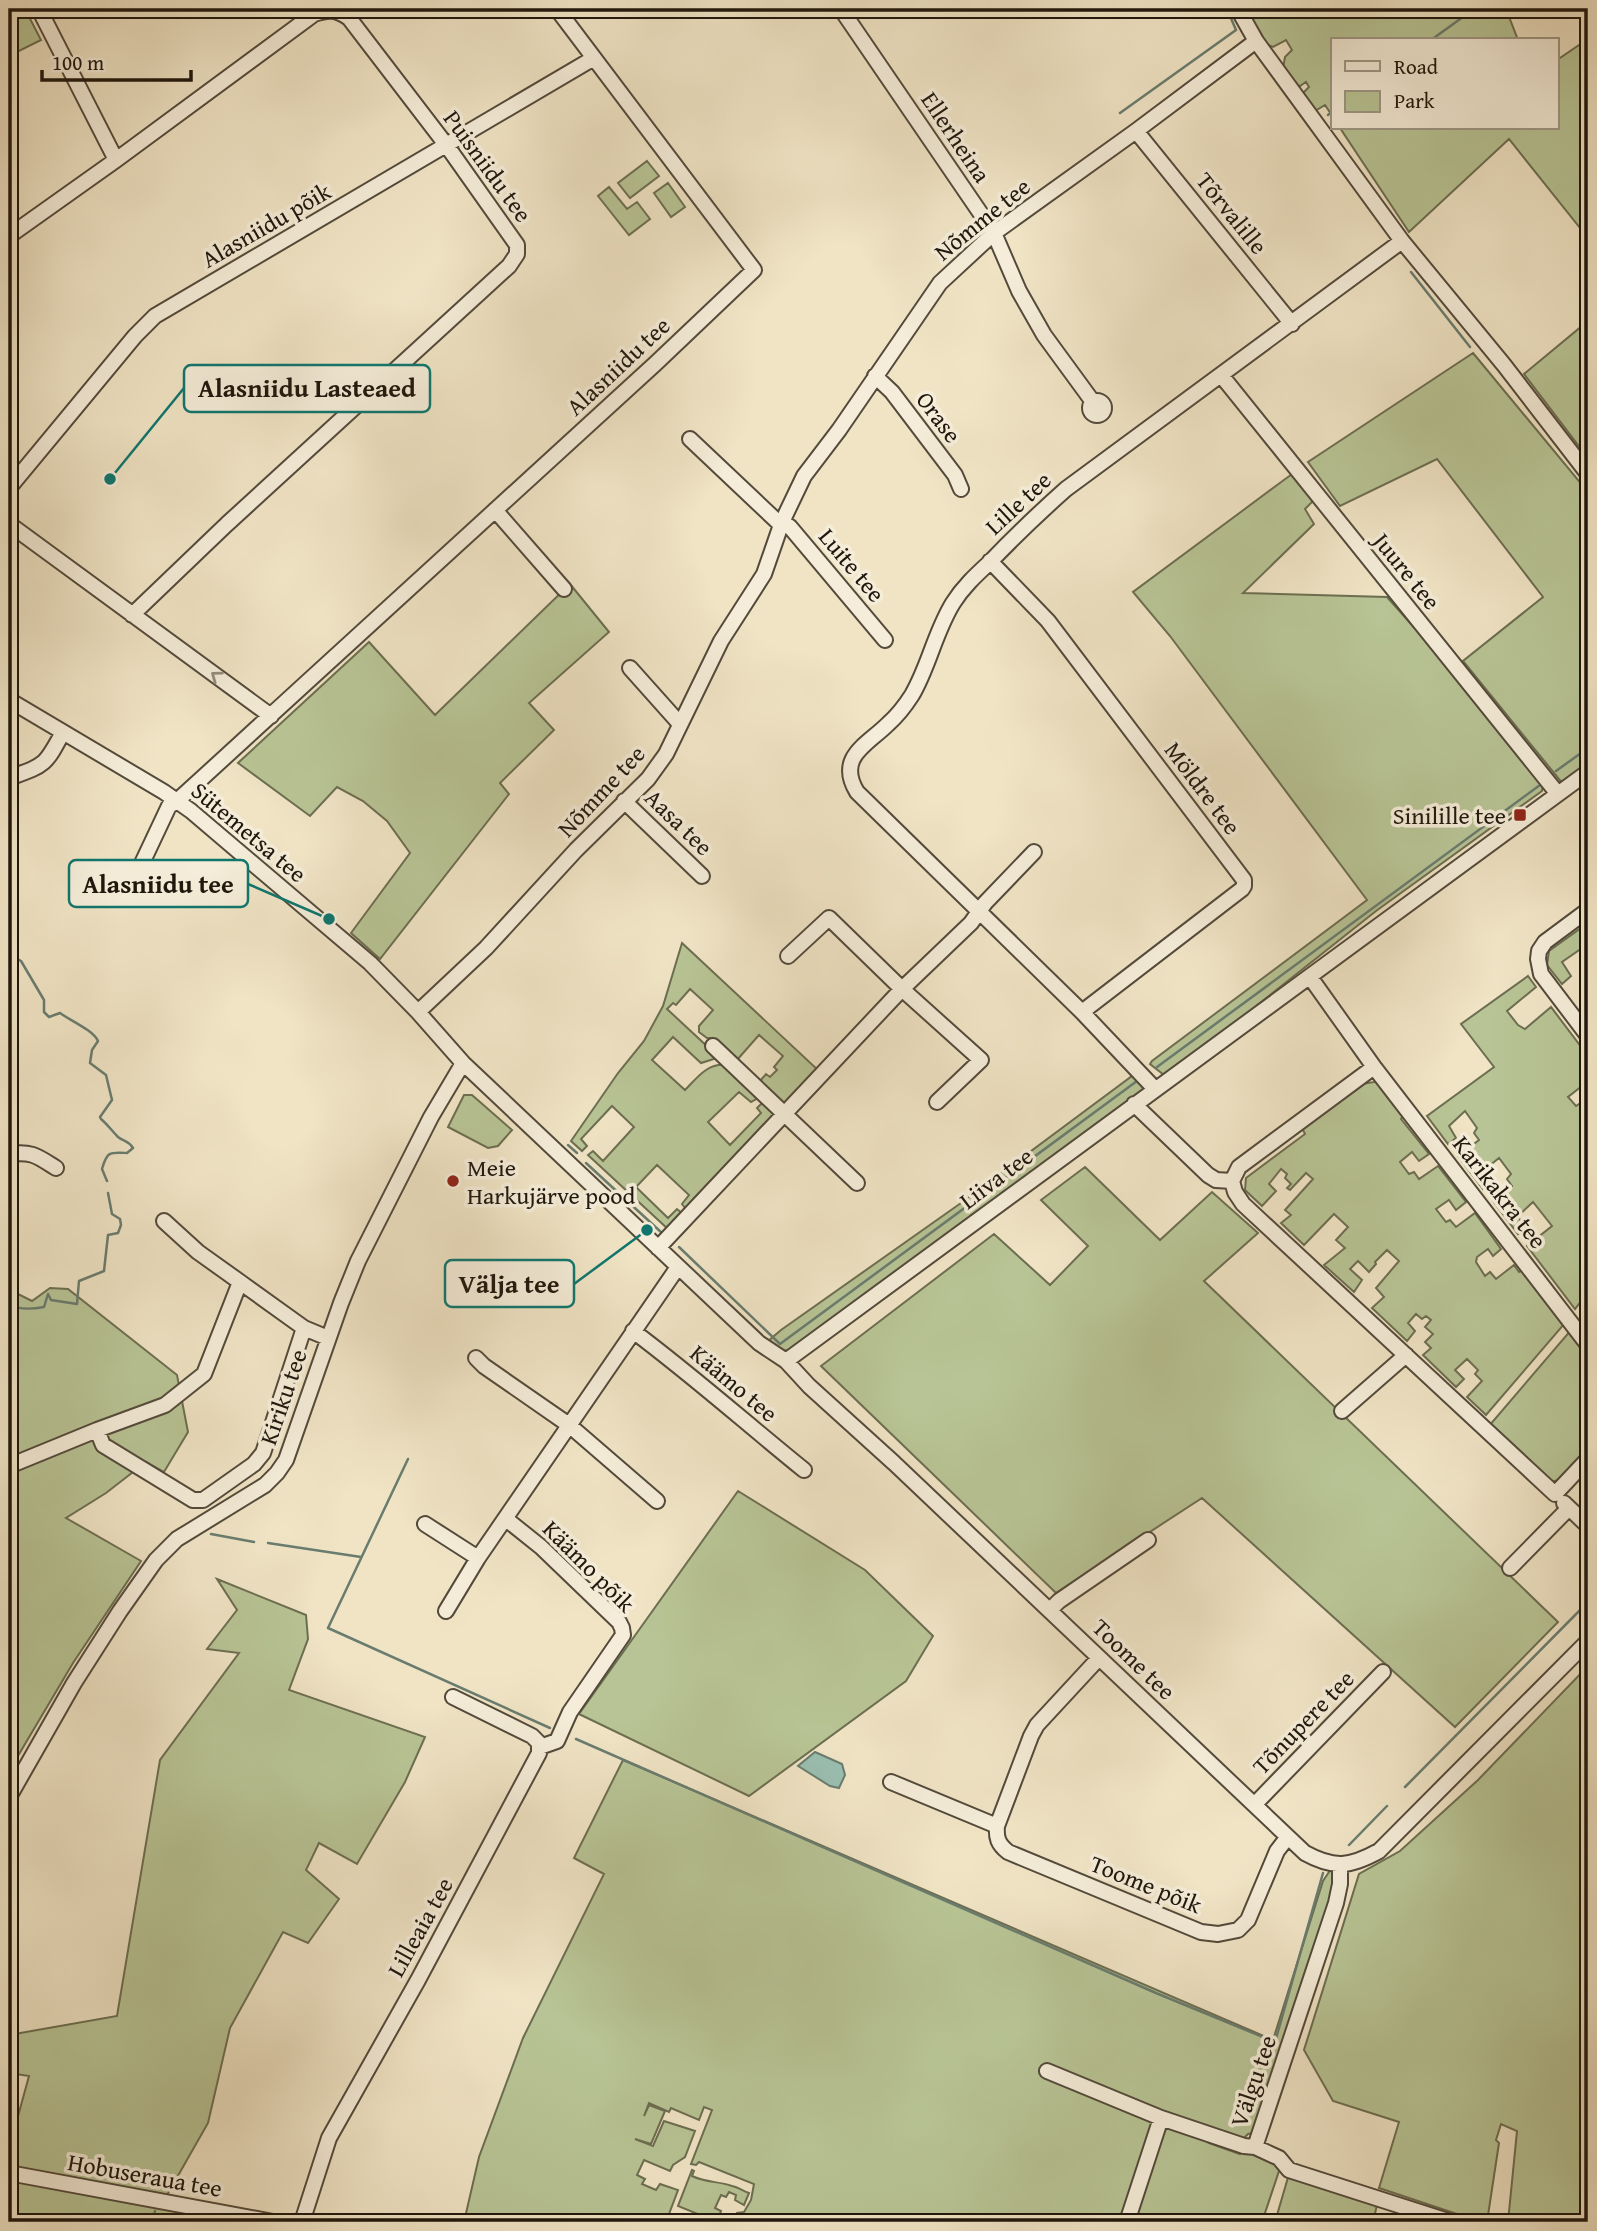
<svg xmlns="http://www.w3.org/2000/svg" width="1597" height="2231" viewBox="0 0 1597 2231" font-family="'Gentium Book Plus',serif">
<rect width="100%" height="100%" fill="#f0e4c5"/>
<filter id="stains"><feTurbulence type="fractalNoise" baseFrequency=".00286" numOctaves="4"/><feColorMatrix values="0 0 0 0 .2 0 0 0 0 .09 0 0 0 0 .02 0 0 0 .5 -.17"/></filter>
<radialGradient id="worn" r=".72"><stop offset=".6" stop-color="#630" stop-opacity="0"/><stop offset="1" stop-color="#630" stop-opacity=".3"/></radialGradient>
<path fill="#b8c495" stroke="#6c6e51" stroke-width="2" d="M9,9H25L41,40L9,56Z
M1243,9H1506L1518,40H1333V117L1325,105L1315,111L1304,97L1303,93L1309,87L1306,82L1300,86L1295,85L1283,69L1285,57L1292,50L1286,40L1273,47L1264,43Z
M1588,39V238L1509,139L1409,232L1340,128H1557V60Z
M647,161L659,176L630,198L618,183Z
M668,183L685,207L671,217L654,193Z
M609,187L627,209L637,202L650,219L629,235L598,196Z
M1588,321V458L1524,374Z
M1473,353L1588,492V765L1563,784L1463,661L1543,597L1437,459L1340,506L1308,462Z
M1292,474L1314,500L1305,509L1314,524L1243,593L1387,597L1452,670L1543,784L1542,791L1376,911L1241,1018L1164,1075L1150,1064L1152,1061L1367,900L1170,636L1133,592Z
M570,584L609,632L529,703L554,730L500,783L509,794L380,959L351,933L410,853L387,821L363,801L337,787L310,816L238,763L369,642L435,715Z
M1588,923V949L1585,946L1562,962L1571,976L1562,984L1547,965L1549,951Z
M682,943L819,1071L787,1106L760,1081L766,1074L770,1077L777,1070L774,1067L783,1056L759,1035L737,1060L713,1038H707L699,1032V1026L713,1010L690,989L676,1005L673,1003L667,1009L710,1049L717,1058L701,1063L673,1037L652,1060L685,1090C697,1078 707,1063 726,1065L758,1098L751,1102L739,1092L708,1122L730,1145L761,1113L757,1108L762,1103L773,1111L774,1118L686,1209L682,1204L689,1195L657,1165L636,1187L668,1218L677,1209L683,1214L669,1230L588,1155L593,1151L603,1161L634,1127L612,1106L581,1139L587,1146L582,1151L571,1141L618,1073L644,1041L663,1006Z
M1528,976L1536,987L1507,1011L1518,1025L1525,1029L1551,1007L1588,1056V1071L1586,1073L1588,1085L1584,1088L1582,1086L1568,1097L1576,1106L1579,1104L1583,1109L1588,1105V1292L1575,1309L1527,1246L1552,1226L1533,1202L1518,1216L1525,1228L1518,1234L1493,1201L1512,1186L1507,1179L1511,1174L1499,1158L1483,1171L1490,1183L1483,1189L1458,1156L1479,1140L1474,1133L1477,1128L1465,1111L1449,1126L1456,1138L1448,1144L1427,1116L1494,1067L1461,1024Z
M1137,1075L1144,1083L1142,1091L792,1350L778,1351L767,1342L781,1330L961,1203L1132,1076Z
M1381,1081L1405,1113L1401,1119L1429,1154L1419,1161L1412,1152L1400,1162L1409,1174L1414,1172L1419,1179L1438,1166L1466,1202L1456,1210L1449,1200L1436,1209L1446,1222L1450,1220L1456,1227L1475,1213L1501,1249L1493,1256L1488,1249L1477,1257L1476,1262L1485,1276L1490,1272L1496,1279L1514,1265L1519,1272L1525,1269L1565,1323L1486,1415L1467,1397L1482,1381L1475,1374L1478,1370L1467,1359L1455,1370L1464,1379L1456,1387L1423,1355L1431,1348L1425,1342L1433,1334L1425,1327L1431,1320L1426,1316L1422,1319L1416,1314L1408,1323L1415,1331L1407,1341L1372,1308L1384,1297L1376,1288L1399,1261L1387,1250L1375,1262L1376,1264L1369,1272L1358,1261L1350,1269L1362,1280L1354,1292L1324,1265L1345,1248L1336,1240L1348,1227L1334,1214L1304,1245L1281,1223L1291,1215L1285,1210L1313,1179L1306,1173L1290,1190L1287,1188L1291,1184L1285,1178L1287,1174L1281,1169L1269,1184L1276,1191L1262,1206L1245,1190L1246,1178L1305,1134L1302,1128L1361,1084Z
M464,1095H472L512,1130L498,1146L488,1148L448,1127Z
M1085,1167L1160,1240L1212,1192L1258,1233L1204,1281L1558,1622L1455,1727L1202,1498L1056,1593L821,1366L994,1234L1050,1285L1088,1246L1041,1200Z
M9,1274L15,1277L16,1293L32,1301L50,1288L68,1289L177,1375L188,1432L164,1472L146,1462L106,1493L66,1518L141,1561L73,1663L9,1771Z
M1571,1330L1588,1352V1451C1576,1464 1565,1485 1545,1481L1489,1426Z
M738,1491L865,1570L933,1636L906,1681L749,1796L579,1714Z
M217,1579L306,1615L308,1639L289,1690L425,1737L405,1782L357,1864L319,1843L306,1870L339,1899L308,1943L283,1932L230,2028L208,2123L167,2195L166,2209L234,2222H9V2149L29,2076L9,2073V2035L117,2016L160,1760L239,1653L207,1649L237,1610Z
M1588,1666V2222H1508L1517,2131L1501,2124L1496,2140L1499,2143L1487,2222H1481L1379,2188L1399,2122L1333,2101L1304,2050L1359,1874L1400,1851L1478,1780Z
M623,1760L1273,2040L1323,1881L1331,1869L1336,1876L1334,1890L1254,2133L1248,2134L1242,2140L1218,2133L1209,2143L1240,2154L1245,2150L1277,2161L1280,2168L1262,2222H734L737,2213L744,2212L751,2200L754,2184L699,2162L696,2165L691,2164L712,2110L704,2107L699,2120L671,2108L669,2112L649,2103L644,2116L649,2105L665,2111L651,2144L635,2139L653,2146L664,2121L695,2131L685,2157L673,2165L670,2171L644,2160L637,2175L645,2179L642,2184L656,2190L660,2184L678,2190L666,2222H464L479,2157L523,2038L604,1874L574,1858Z
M692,2170L694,2171L692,2176C707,2183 718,2181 732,2186C738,2187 743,2191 749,2193L744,2205L735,2200L736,2195L729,2192L726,2197L721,2195L715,2208L721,2211L717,2222L678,2206Z
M1289,2174L1377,2205L1373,2222H1275Z"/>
<path fill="#9abfb1" stroke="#697c6f" stroke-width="2" d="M815,1752L842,1764L845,1775L839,1788L830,1786L798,1766Z"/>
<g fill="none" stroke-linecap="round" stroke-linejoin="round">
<path stroke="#697c6f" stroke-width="2.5" d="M1431,40L1474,9
M1120,113L1236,30L1227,9
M1328,115L1333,111
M1411,272L1470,347
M1556,771L1588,748
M9,897L16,901V908L9,919
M9,954L21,961L44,1000V1012L49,1017L60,1013C71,1021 93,1030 98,1041L92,1050L90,1063L106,1075L112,1100L100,1117L101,1119C108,1125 112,1131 118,1137C124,1142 128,1140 133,1148L127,1153C110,1152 107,1151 102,1169L107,1181
M1157,1067L1540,785
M568,1145L577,1153
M586,1163L662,1233
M679,1247L780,1344L1137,1081
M9,1287L11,1289L9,1294
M9,1304C18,1310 33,1309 44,1307L48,1294L51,1300L77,1304L79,1281L104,1271L108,1235L118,1233L121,1225L120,1219L112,1214L108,1193
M408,1459L328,1628L550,1728
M211,1534L254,1542
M268,1543L361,1557
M576,1739L1156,1993L1275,2042L1323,1873
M1405,1787L1588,1602
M1349,1845L1387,1806
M152,2222L155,2211"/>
<g stroke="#534a3b" stroke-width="18">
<path id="minor" d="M39,9L116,160
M841,9L994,233L1019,291L1044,335L1093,402
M1256,41L1402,241L1504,365L1588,474
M1136,131L1292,324
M9,236L116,160L314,14C329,9 336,9 349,18L447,146L517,245V254L509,266L227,524L132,615
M1221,375L1558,794
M875,376L892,392L955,475L961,489
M1090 408a7 7 0 1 1 14 0a7 7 0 1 1-14 0Z
M690,439L781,525
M9,488L135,336L155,316L594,58
M495,510L564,589
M782,522L790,527L885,640
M9,524L271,716
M990,561L1048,621L1244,880V886L1242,889L1082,1012
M630,668L680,724
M9,700L164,792L191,811L370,963L418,1012L463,1063L759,1343L786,1361L809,1386L894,1463L1305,1853C1334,1869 1350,1867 1379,1851L1588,1641
M9,778C45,765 45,766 63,732
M624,801L702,876
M128,893L169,806L177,801L655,364L754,270L557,9
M1588,910L1545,942L1539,951L1538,959L1541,974L1588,1036
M788,956L829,918L902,989L981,1060L937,1102
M1310,977L1374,1067L1588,1345
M418,1012L486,948L576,850L648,779L666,754L721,641L764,574L782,522L804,476L839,430L940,283L994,233L1136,131L1256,41L1238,9
M713,1046L857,1183
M1155,1089L1082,1012L857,792C836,757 867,745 888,724C897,716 905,706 912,695C929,666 935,632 953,603C963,587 976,575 989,563C1014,537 1039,513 1066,489L1402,241
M1134,1104L1208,1175L1216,1180L1232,1181L1235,1192L1243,1204L1555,1494L1588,1459
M9,1154C32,1151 37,1156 56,1168
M1232,1181L1239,1167L1374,1067
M164,1221L198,1252L240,1282
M658,1248L902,989L971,923L985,903L1034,852
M304,1328L263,1453L254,1464L203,1500H193L103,1445L97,1430L165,1405L204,1374L240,1282L304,1328L328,1338
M633,1331C692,1375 747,1424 804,1470
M476,1358L484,1366L569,1425L657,1501
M786,1361L1588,772
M1342,1411L1406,1355
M9,1466L97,1430
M1564,1503L1588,1526
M506,1519L541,1547L619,1622L622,1628L623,1635L570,1712L557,1741L540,1747
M425,1524L478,1558
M1510,1568L1569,1508
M1050,1610L1059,1601L1148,1540
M446,1611L478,1558L678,1267
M1099,1658L1037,1725L1031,1736L997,1826C996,1838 998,1844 1008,1852L1201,1932L1218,1934L1238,1930L1248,1920L1277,1851L1287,1838
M891,1782L997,1826
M9,1797L74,1683L120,1611L156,1560L177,1539L265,1485L277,1473L286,1460L341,1303L358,1261L431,1117L463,1063
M1255,1804L1383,1672
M1340,1865V1884L1336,1903L1255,2147L1279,2158L1289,2170L1451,2222
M1047,2071L1161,2118
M9,2173L273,2222
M302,2222L329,2138L418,1980L539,1753V1743L532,1736L453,1697
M1127,2222L1161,2118L1244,2146L1255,2147"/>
</g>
<use href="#minor" stroke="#f5edd9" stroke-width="14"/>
</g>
<defs><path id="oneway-chevron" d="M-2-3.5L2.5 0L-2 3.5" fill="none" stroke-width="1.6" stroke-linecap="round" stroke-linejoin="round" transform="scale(1.75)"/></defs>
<use stroke="#958d7d" href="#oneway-chevron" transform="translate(216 676) rotate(-144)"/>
<g fill="#8f2418" stroke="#f5edd9" stroke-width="2.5">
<rect x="1513" y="808" width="14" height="14" rx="3.5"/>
<circle cx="453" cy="1181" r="7"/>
</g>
<g text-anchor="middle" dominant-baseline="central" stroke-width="7" stroke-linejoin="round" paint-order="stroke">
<g font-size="24" fill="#1f170d" stroke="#f5edd9">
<text transform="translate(956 137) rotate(56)">Ellerheina</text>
<text transform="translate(488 166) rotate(54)">Puisniidu tee</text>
<text transform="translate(1232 213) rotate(51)">Tõrvalille</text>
<text transform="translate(982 219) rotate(-39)">Nõmme tee</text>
<text transform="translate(266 225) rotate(-30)">Alasniidu põik</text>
<text transform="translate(618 366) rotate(-43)">Alasniidu tee</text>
<text transform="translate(939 417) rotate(53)">Orase</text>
<text transform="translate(1018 503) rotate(-43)">Lille tee</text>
<text transform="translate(852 565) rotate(50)">Luite tee</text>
<text transform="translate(1407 571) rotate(51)">Juure tee</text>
<text transform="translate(1203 788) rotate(53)">Möldre tee</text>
<text transform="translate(601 791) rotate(-47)">Nõmme tee</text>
<text transform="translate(679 822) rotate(44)">Aasa tee</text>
<text transform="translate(249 832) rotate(40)">Sütemetsa tee</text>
<text transform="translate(996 1178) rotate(-37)">Liiva tee</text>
<text transform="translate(1500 1192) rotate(52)">Karikakra tee</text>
<text transform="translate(734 1383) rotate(40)">Käämo tee</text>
<text transform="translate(283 1397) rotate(-71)">Kiriku tee</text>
<text transform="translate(589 1566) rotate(45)">Käämo põik</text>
<text transform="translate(1134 1659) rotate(44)">Toome tee</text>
<text transform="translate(1303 1722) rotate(-46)">Tõnupere tee</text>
<text transform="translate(1146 1884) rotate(22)">Toome põik</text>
<text transform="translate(420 1927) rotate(-61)">Lilleaia tee</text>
<text transform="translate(1253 2081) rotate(-71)">Välgu tee</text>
<text transform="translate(145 2175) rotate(10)">Hobuseraua tee</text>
</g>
<g font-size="24" fill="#1f170d" stroke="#f5edd9" text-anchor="end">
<text x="1506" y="815">Sinilille tee</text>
<text x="467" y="1167" text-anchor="start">Meie<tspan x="467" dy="28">Harkujärve pood</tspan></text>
</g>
</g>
<path fill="none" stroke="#0f766e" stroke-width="2.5" d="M110 479L184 388M329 919L248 884M647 1230L574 1284"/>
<g fill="#0f766e" stroke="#f5edd9" stroke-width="2.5">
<circle cx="110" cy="479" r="7"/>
<circle cx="329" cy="919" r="7"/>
<circle cx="647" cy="1230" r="7"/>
</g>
<g fill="#f5edd9" stroke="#0f766e" stroke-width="2.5">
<rect x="184" y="365" width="246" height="47" rx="7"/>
<rect x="69" y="860" width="179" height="47" rx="7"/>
<rect x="445" y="1260" width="129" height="47" rx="7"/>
</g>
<g font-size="26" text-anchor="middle" font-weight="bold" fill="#1f170d">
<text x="307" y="397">Alasniidu Lasteaed</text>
<text x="158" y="893">Alasniidu tee</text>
<text x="509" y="1293">Välja tee</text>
</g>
<rect width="1597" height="2231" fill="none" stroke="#f0e4c5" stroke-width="35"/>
<rect x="10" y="10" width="1576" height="2210" fill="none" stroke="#1f170d" stroke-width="3.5"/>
<rect x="18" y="18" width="1562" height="2196" fill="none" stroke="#1f170d" stroke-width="2"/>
<rect x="1331" y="38" width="228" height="91" fill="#f5edd9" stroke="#9f9787" stroke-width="2"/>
<rect x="1345" y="61" width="35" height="10" fill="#f5edd9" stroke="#9f9787" stroke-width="2"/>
<text x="1394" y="74" font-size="21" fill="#1f170d">Road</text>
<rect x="1345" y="91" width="35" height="21" fill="#b8c495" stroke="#9f9787" stroke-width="2"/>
<text x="1394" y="108" font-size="21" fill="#1f170d">Park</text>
<path d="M42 70v10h149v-10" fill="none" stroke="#1f170d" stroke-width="3.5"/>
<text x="52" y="70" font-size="21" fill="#1f170d" stroke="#f5edd9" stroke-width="5" paint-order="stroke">100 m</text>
<rect width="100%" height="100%" filter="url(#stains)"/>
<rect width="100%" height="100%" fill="url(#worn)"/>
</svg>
